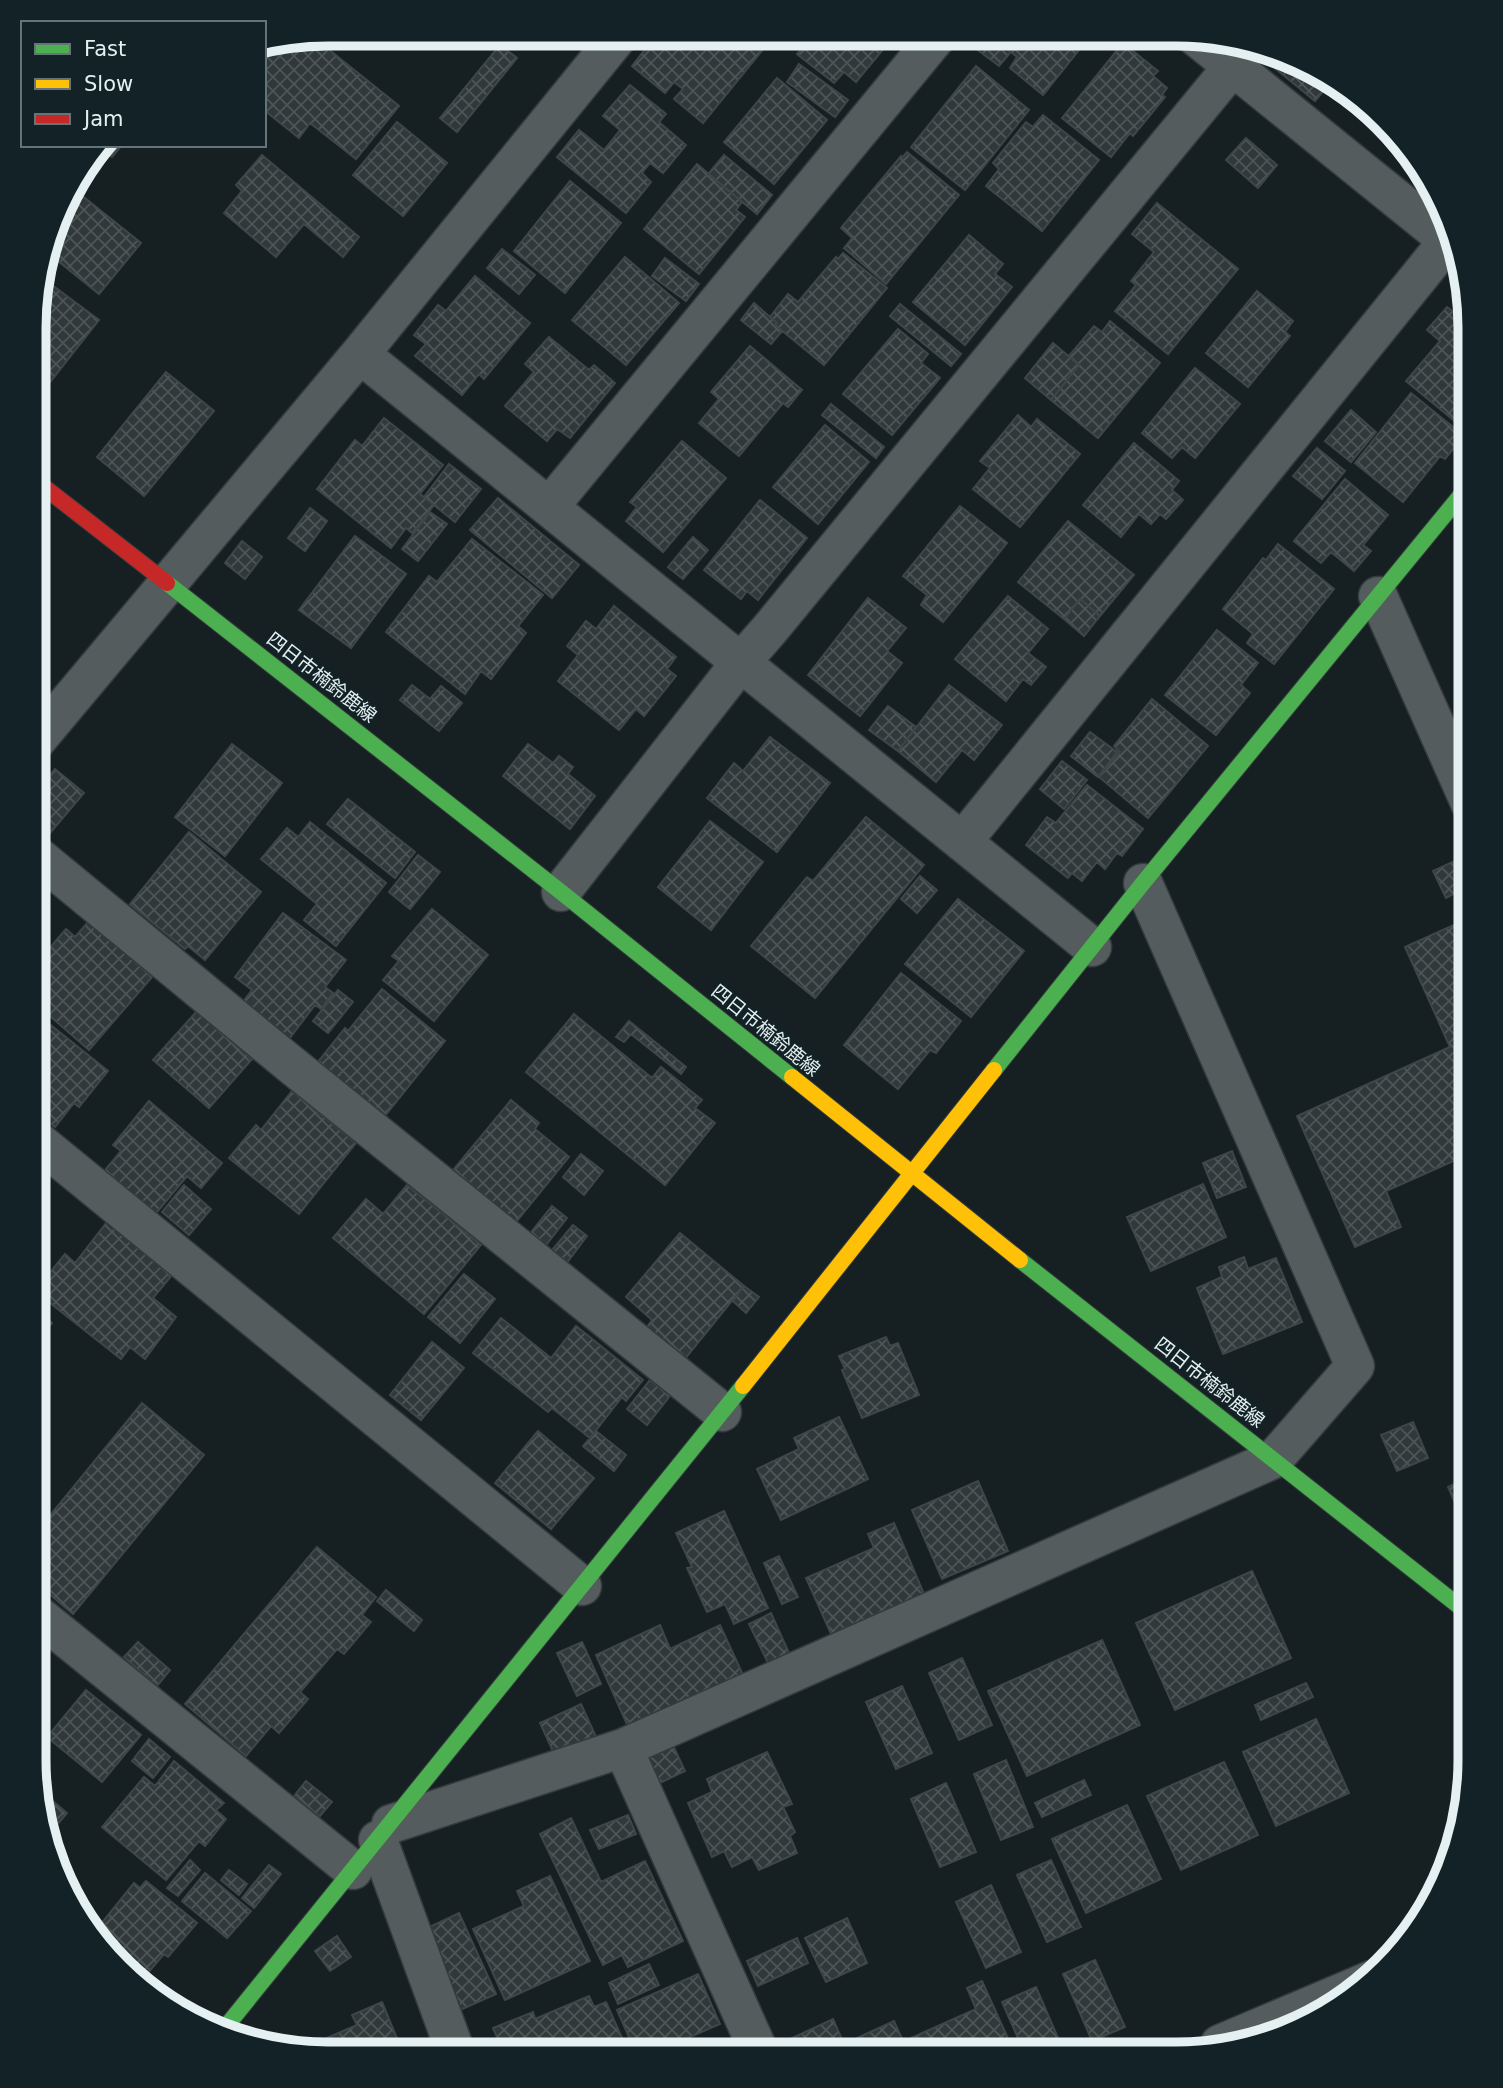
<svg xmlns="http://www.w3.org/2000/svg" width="1503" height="2088" viewBox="0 0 1503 2088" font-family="'DejaVu Sans','Noto Sans JP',sans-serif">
<defs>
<pattern id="building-cross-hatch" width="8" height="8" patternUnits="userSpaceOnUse" patternTransform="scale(1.75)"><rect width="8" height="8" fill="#30383a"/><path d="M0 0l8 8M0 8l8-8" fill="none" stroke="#4e5557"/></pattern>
</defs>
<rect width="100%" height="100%" fill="#161f22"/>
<path fill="url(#building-cross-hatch)" stroke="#3e4648" stroke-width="2" d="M657,34H677L680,37L682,34H749L765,47L703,123L674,99L683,89L674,82L665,93L632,66Z
M813,35H895L856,82L844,72L834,83L797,54Z
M972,35H990L1011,52L999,66L967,42Z
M1005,35H1091L1043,95L1010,68L1017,57L999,42Z
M312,36L399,106L356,159L310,123L299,138L264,110V44Z
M1123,43L1158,71L1153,76L1167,88L1162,95L1165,97L1133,136L1130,133L1111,157L1062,118Z
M500,45L517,58L457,132L440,118Z
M1266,50L1285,55L1326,88L1315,101L1261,57Z
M799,64L848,100L835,117L787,82Z
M976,66L1029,110L965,190L911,147Z
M777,78L827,120L774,184L724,142Z
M630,85L666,114L659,122L686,145L663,173L650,163L642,173L651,182L626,213L557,157L579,130L604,150L620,130L603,116Z
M1043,115L1099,160L1042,231L986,186L999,169L993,163L1026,122L1033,127Z
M397,122L447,163L403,216L353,175Z
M1246,138L1277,165L1258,188L1226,160Z
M102,145H122L112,157L100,147Z
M907,152L959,195L886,284L844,248L852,238L841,228L901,156L902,158Z
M262,155L359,237L343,257L304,224L276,257L224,213L242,191L236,185Z
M724,155L772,195L757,214L708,174Z
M697,164L742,202L736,210L745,217L699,274L644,229Z
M570,181L621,223L565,293L514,251Z
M80,194L141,243L99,294L48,253L60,218Z
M1157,203L1238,269L1168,354L1115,311L1136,285L1131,281L1154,252L1132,234Z
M969,235L1003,264L995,274L1012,287L965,345L913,302Z
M502,249L535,275L519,294L487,268Z
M843,253L887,288L824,365L775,325L777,323L770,317L788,294L798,302L836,257L838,259Z
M625,257L679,303L626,365L572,320Z
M665,258L699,284L686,301L652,276Z
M40,276L99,320L36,400V289Z
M475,276L530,323L484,379L479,374L462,395L415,356L426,344L414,335L438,305L446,311Z
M1257,291L1293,321L1285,332L1290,336L1248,387L1206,353Z
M754,303L777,323L775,325L782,331L771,344L741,320Z
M900,304L961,354L951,366L890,316Z
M1447,307L1458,315L1465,307L1470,327V417L1462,427L1406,381L1440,341L1427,330Z
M1110,321L1160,363L1098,438L1051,400L1079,365L1069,356L1094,326L1102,332Z
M898,329L928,354L921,363L940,378L892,435L843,394Z
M549,337L589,370L594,365L615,383L570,438L557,429L547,441L505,406L534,372L525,364Z
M1053,343L1079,365L1051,400L1025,378Z
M750,346L802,390L788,407L783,403L739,456L699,423L719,399L711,392Z
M1195,368L1240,404L1195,458L1182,447L1172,458L1142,433Z
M166,372L214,411L144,496L97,457Z
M1411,393L1464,436L1445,459L1440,456L1403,502L1355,463Z
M831,404L884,447L876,458L822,415Z
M1351,410L1376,432L1351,462L1325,441Z
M1018,415L1031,427L1037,419L1080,454L1020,527L973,489L990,468L980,461Z
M384,418L443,465L420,494L434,505L412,533L406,528L391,548L317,489L355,440L362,446Z
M825,425L869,462L818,524L773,487Z
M682,441L726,478L663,552L626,521L637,507L630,502Z
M1134,443L1179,481L1172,490L1183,500L1166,519L1160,514L1151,524L1139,514L1121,537L1083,505Z
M1317,448L1345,471L1322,499L1293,476Z
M449,464L481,489L455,522L424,497Z
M1345,479L1388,515L1363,545L1371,551L1354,571L1331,552L1321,563L1294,541Z
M498,498L579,565L552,598L470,530Z
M760,500L807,538L758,600L747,591L741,599L704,570Z
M960,506L1007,543L943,622L921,605L927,595L903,576Z
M310,508L327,521L305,551L288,538Z
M430,512L447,524L418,561L402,549Z
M1068,521L1134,575L1100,616L1080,599L1064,619L1018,582Z
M355,536L406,574L351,648L299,610Z
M693,537L708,550L683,579L668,567Z
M472,539L543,595L518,626L526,633L491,679L481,671L465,694L386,632L429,576L437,582Z
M242,541L262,557L245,579L225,563Z
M1278,544L1334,589L1274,664L1247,643L1253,634L1223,609L1263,558L1266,560Z
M1008,596L1048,629L1028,653L1046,667L1031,685L1023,679L1006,701L955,659Z
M868,598L906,628L887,651L902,663L860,716L808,675Z
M1080,599L1100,616L1084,636L1064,619Z
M614,606L676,657L667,669L676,676L644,716L636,709L619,730L558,681L578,655L567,646L586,621L596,629Z
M1217,630L1258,663L1241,685L1250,693L1216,735L1165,695Z
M412,685L430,699L441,686L462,703L439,731L400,700Z
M949,685L1002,725L974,760L962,750L936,782L898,751Z
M1152,699L1208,746L1148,818L1099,777L1120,752L1114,746Z
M888,706L916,727L898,751L869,730Z
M1090,732L1117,752L1098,777L1071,756Z
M770,737L830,783L777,852L707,798L734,763L743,771Z
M232,744L282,783L225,856L175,817Z
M528,744L553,763L559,756L573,767L568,774L595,796L570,829L503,776Z
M1062,761L1087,780L1064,809L1040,789Z
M55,769L84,793L45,839L35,830V793Z
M1087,785L1143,829L1122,856L1117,853L1105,869L1097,862L1082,881L1072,873L1068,878L1026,845L1047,817L1056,823Z
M348,799L415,852L395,878L327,824Z
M866,817L924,865L815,998L751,946L807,877L813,881Z
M710,821L763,862L711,930L658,887Z
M310,822L386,883L336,946L304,920L317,904L261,859L287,828L298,837Z
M189,832L261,892L205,960L188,946L185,949L130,904Z
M418,855L440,872L410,909L389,892Z
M1461,858L1469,876V886L1446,898L1433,871Z
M920,876L937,890L917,913L901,899Z
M958,899L1024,951L971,1017L905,964Z
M432,909L488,955L434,1021L383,980L399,961L392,956Z
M283,913L346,960L325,987L333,993L321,1009L315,1005L289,1039L242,1003L252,990L235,977Z
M1469,918V1154L1386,1191L1401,1227L1355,1247L1297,1116L1450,1047L1405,947Z
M89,921L152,977L89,1050L35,1003V965L66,929L75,937Z
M901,973L961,1021L936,1053L930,1050L898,1089L844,1045Z
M382,989L445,1041L384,1117L317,1063L345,1028L348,1031Z
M338,990L353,1002L328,1033L313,1021Z
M197,1011L252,1059L209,1108L153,1060Z
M37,1014L108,1071L79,1107L74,1103L55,1127L46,1120L42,1126L34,1119L35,1017Z
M574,1014L652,1078L661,1067L702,1100L695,1108L715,1123L665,1185L526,1072Z
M629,1021L686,1067L681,1074L631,1034L624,1042L616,1037Z
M292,1091L356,1143L299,1214L229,1158L256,1125L261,1130Z
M511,1100L539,1123L535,1129L569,1157L516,1222L453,1170Z
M149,1101L222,1163L201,1188L187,1176L152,1218L101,1175L121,1151L113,1145Z
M1232,1151L1246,1187L1217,1198L1203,1163Z
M581,1154L603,1171L584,1195L563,1177Z
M1203,1184L1226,1237L1151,1271L1127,1217Z
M184,1185L211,1209L189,1235L162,1212Z
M407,1185L481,1245L424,1314L333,1238L366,1199L383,1214Z
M552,1206L567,1218L543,1249L528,1236Z
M107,1222L173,1274L153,1298L176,1317L145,1359L130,1347L121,1359L35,1291L65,1254L75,1263Z
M573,1225L587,1236L563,1268L548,1255Z
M680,1233L744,1286L684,1360L646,1328L652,1320L626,1297Z
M1244,1257L1248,1269L1276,1258L1302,1322L1223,1354L1197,1288L1222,1277L1219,1267Z
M464,1274L495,1299L460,1343L428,1317Z
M744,1286L759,1297L746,1313L733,1301Z
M34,1309L52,1323L40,1339L34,1334Z
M501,1318L551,1358L576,1326L643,1380L626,1401L622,1397L590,1438L552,1408L548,1412L473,1353Z
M886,1337L890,1346L898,1343L919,1395L862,1418L842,1370L845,1369L839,1356Z
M432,1342L464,1368L421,1420L390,1395Z
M650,1380L670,1396L647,1425L627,1409Z
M142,1403L204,1455L73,1614L34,1581V1535Z
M839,1417L868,1479L781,1520L757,1469L799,1449L794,1438Z
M1413,1422L1428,1458L1397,1471L1381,1435Z
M538,1431L594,1478L551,1529L495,1483Z
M596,1431L626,1455L614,1471L583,1446Z
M1469,1477V1535L1448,1487Z
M978,1481L1008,1551L942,1579L912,1510Z
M724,1511L768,1608L734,1624L725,1604L707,1612L687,1568L692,1567L676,1533Z
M894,1523L924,1594L831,1634L806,1578L874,1548L868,1534Z
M317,1547L376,1597L362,1615L371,1622L344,1654L337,1649L300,1692L308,1699L279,1733L271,1726L246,1756L185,1704Z
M779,1556L798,1597L782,1604L764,1563Z
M1252,1571L1291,1658L1175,1710L1136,1623Z
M386,1590L422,1620L414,1631L377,1601Z
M771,1613L789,1653L768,1663L749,1624Z
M660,1625L670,1649L720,1625L744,1677L629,1729L596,1655Z
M1102,1640L1140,1725L1027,1776L988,1691Z
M138,1642L170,1670L157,1686L124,1657Z
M582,1642L601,1684L577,1696L557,1653Z
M962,1658L992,1725L959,1740L929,1673Z
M1306,1683L1313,1697L1261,1720L1255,1705Z
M902,1686L932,1753L896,1769L866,1702Z
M86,1690L141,1735L102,1782L47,1737Z
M581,1704L597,1739L556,1758L540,1723Z
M1316,1719L1349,1793L1276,1826L1243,1752Z
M149,1739L170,1757L153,1778L132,1761Z
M671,1741L685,1771L660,1783L646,1753Z
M767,1752L792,1804L783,1807L795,1832L790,1836L797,1853L759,1870L752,1857L732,1867L724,1851L712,1857L688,1803L712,1792L707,1779Z
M1006,1760L1033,1827L1001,1840L974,1774Z
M174,1761L224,1803L216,1810L226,1819L205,1846L199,1841L166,1880L102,1827L144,1777L155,1786Z
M1224,1762L1258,1835L1181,1870L1147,1796Z
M1084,1780L1091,1795L1042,1817L1035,1803Z
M306,1781L332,1802L319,1817L294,1796Z
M946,1783L976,1852L940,1867L911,1799Z
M40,1790L67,1813L50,1833Z
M1127,1805L1161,1879L1086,1913L1052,1839Z
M628,1815L636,1834L599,1849L590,1830Z
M571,1818L601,1882L645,1861L683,1941L628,1967L622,1955L603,1965L540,1834Z
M190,1860L200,1870L178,1896L167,1888Z
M1051,1860L1081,1927L1047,1942L1017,1875Z
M269,1865L281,1874L254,1908L242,1898Z
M229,1870L247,1884L239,1895L221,1880Z
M205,1873L251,1911L227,1938L182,1901Z
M550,1876L590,1961L505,2000L473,1929L524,1906L517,1891Z
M146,1881L197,1923L168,1957L164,1954L141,1981L131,1972L96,1930L134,1883L140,1888Z
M991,1885L1021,1952L986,1968L956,1902Z
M459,1913L496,1994L458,2011L421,1931Z
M847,1918L867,1963L826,1982L805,1938Z
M337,1936L351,1957L330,1971L315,1951Z
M797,1938L808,1963L758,1986L747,1961Z
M1095,1960L1125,2027L1092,2041L1063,1974Z
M649,1964L659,1985L618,2004L609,1983Z
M698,1974L720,2024L660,2050L662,2053H636L617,2010Z
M982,1981L1015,2054H918L911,2038L976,2009L967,1988Z
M1036,1987L1065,2054H1025L1002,2002Z
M589,1996L594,2007L606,2002L627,2049L620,2053H504L493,2028L533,2012L535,2019Z
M382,2002L403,2053L294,2052L357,2025L352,2015Z
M833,2019L844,2044L894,2021L909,2054H794L788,2040Z"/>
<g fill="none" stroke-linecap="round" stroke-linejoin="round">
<g stroke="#343b3d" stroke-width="41">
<path id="street" d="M1195,36L1450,242
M360,354L1092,947
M549,507L938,35
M1378,596L1470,803
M35,742L360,354L620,34
M962,842L1448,241
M35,854L289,1063L722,1412
M561,892L741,662L770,629L1233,66
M34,1138L582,1586
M34,1612L353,1870
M623,1748L760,2054
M391,1824L623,1748L1274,1459L1355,1366L1143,883
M378,1840L456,2053
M1220,2044L1371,1980"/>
</g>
<g stroke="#343b3d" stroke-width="18">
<path id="fast" d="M167,583L561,892L792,1077
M994,1070L1143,883L1470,484
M1020,1260L1469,1614
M220,2034L743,1386"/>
</g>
<g stroke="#343b3d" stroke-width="18">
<path id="slow" d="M792,1077L1020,1260
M743,1386L994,1070"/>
</g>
<g stroke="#343b3d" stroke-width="18">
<path id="jam" d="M35,480L167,583"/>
</g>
<use href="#street" stroke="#555c5e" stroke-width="38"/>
<use href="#fast" stroke="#4caf50" stroke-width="16"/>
<use href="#slow" stroke="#ffc107" stroke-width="16"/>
<use href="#jam" stroke="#c62828" stroke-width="16"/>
</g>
<g text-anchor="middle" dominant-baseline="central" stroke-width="6" stroke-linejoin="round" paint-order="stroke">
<g font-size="19" fill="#e5f0f2" stroke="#122226">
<text transform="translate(322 677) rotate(38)">四日市楠鈴鹿線</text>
<text transform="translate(766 1030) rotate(39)">四日市楠鈴鹿線</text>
<text transform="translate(1210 1382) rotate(38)">四日市楠鈴鹿線</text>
</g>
</g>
<path d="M0 0H1503V2088H0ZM328 46H1176A282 282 0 0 1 1458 328V1760A282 282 0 0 1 1176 2042H328A282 282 0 0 1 46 1760V328A282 282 0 0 1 328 46Z" fill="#122226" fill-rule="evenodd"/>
<path fill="none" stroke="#e5f0f2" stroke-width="9" d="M328 46H1176A282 282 0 0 1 1458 328V1760A282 282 0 0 1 1176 2042H328A282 282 0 0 1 46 1760V328A282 282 0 0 1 328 46Z"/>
<rect x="21" y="21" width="245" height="126" fill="#122226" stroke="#667478" stroke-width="2"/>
<rect x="35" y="44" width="35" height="10" fill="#4caf50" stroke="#667478" stroke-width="2"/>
<text x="84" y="56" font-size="21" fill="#e5f0f2">Fast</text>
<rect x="35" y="79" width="35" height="10" fill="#ffc107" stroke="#667478" stroke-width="2"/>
<text x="84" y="91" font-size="21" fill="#e5f0f2">Slow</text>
<rect x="35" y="114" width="35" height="10" fill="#c62828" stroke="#667478" stroke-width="2"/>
<text x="84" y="126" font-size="21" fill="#e5f0f2">Jam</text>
</svg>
